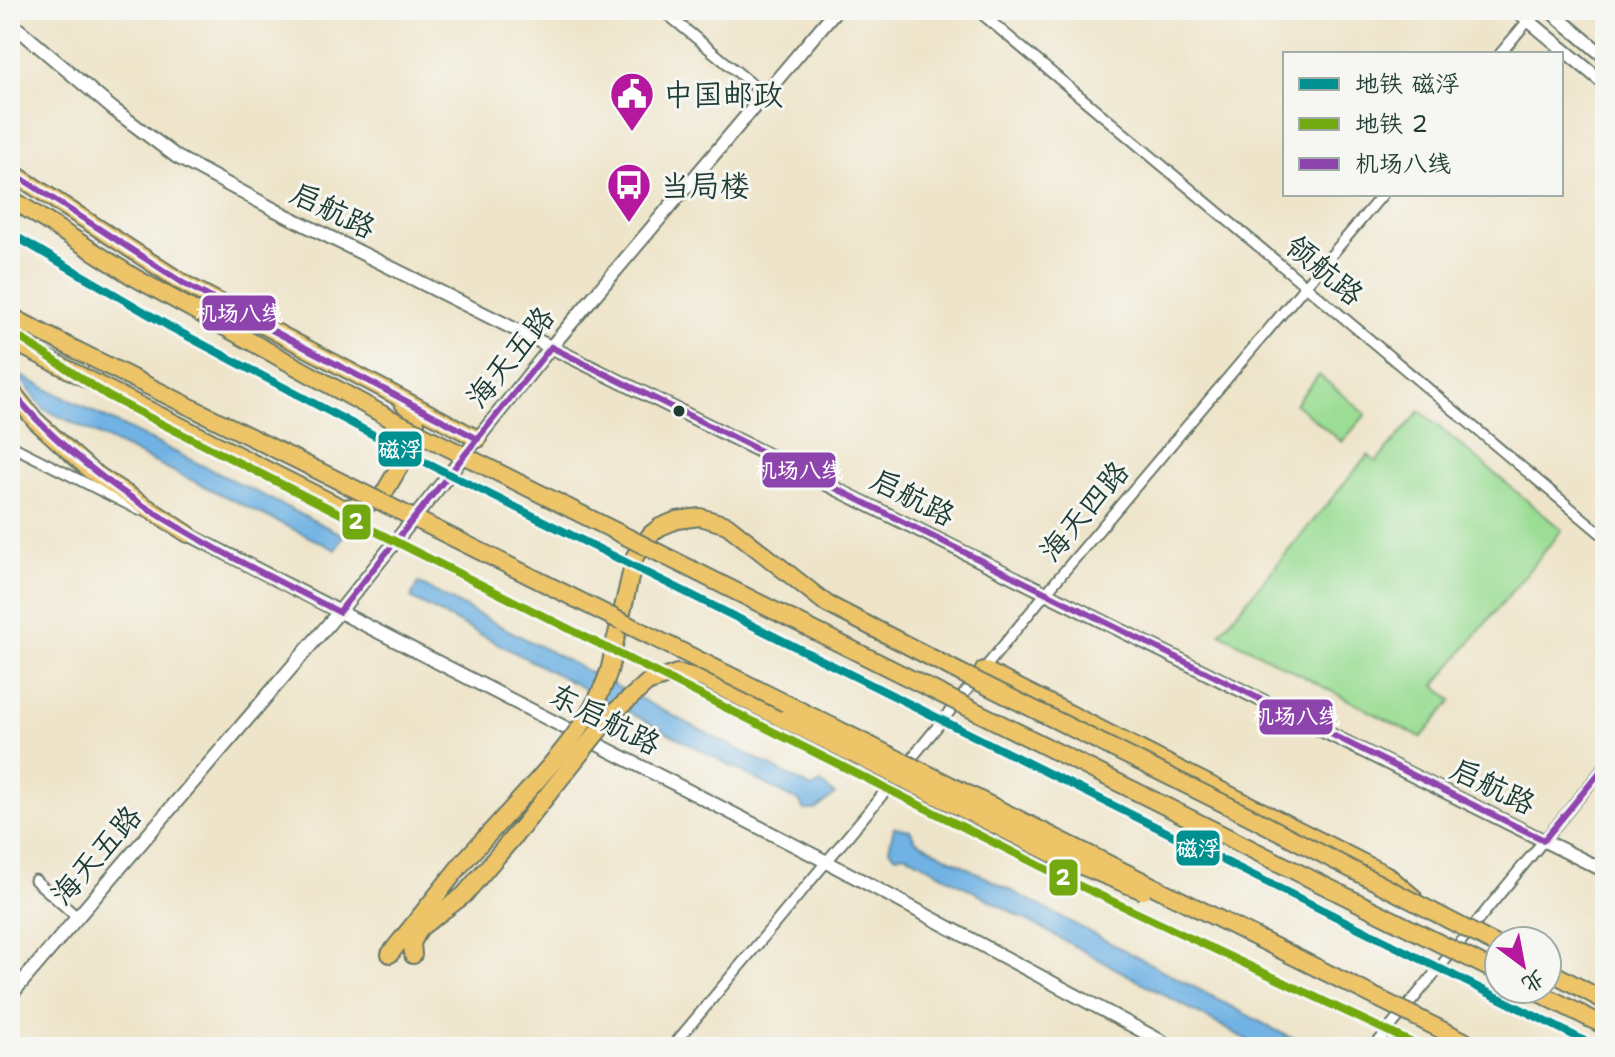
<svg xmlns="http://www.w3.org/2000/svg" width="1615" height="1057" viewBox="0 0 1615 1057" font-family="'Shantell Sans','LXGW WenKai TC',sans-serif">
<rect width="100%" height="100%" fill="#f6f6f2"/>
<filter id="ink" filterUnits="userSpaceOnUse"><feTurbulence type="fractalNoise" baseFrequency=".0125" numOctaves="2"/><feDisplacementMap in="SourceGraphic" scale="16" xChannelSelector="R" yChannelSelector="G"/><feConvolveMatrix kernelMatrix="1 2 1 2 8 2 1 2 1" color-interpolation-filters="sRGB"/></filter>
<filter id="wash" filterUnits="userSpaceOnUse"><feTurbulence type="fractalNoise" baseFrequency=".006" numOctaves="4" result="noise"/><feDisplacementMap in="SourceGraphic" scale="32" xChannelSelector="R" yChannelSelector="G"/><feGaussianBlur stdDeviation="1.8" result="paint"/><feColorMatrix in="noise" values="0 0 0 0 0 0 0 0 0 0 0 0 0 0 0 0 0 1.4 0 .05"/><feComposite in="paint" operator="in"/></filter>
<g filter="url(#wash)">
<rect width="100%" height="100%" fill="#eee4c9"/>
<path fill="#9bdd94" stroke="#5d8d64" stroke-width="2" d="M1319,375L1366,414L1342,442L1295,404Z
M1420,411L1562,530L1435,685L1452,700L1421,738L1220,633L1368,455L1376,462Z"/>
<path fill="#6fb2e4" stroke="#47788c" stroke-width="2" d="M17,374L343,535L336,550L44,409Z
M418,583L812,788L821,783L835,795L815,810H804L800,802L411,598Z
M894,827L910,830L915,840L1287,1036L1318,1047H1260L905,854L896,856L889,849Z"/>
</g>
<g filter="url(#ink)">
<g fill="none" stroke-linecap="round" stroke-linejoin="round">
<g stroke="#677768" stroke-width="13">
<path id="minor" d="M662,10L764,94
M977,10L1605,537
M1500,54L1537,10
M10,445L139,510
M907,764L1045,594L1383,194
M35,880L77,917
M672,1047L898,776
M1374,1047L1605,766"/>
</g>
<g stroke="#677768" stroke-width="16">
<path id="tertiary" d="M1516,10L1605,84
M1549,10L1605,57
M10,22L113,109L177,157L275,210L1605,871
M188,534L827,862L1172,1047
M10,996L339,612L551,347L836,10"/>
</g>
<g stroke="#677768" stroke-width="20">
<path id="trunk" d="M10,171L183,283L478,439
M10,198L132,276
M10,316L76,350
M10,340L342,508L364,506L383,495L417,436L415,415L403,403
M10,389L35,420L90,470L188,534
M617,634L635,556L651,534L660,527L677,520L700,517L727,525L827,604L961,673
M984,670L1387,875L1413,897
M647,683L677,673L702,678L783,719
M390,954L464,861L506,815
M413,955L412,943L420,928L464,895L522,827
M1547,970L1605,1001
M1531,989L1605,1026"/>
</g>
<use href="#minor" stroke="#fff" stroke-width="9"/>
<use href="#tertiary" stroke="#fff" stroke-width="12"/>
<use href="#trunk" stroke="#eec469" stroke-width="16"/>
<g stroke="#677768" stroke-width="20" stroke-linecap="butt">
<path id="trunk-bridge" d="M132,276L391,419L1499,973
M76,350L1476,1047
M961,673L1247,815L1499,946
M783,719L1055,855L1143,891
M506,815C541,776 591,725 608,674C612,663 613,649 616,637
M522,827L611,715L647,683"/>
</g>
<use href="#trunk-bridge" stroke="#eec469" stroke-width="16"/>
<g stroke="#f6f6f2" stroke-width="12">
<path id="bus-1" d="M10,171L183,283L478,439
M551,347L1544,840
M10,389C95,495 221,551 339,612L551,347
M1544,840L1605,766"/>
</g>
<use href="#bus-1" stroke="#8e44ad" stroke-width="6"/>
<g stroke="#f6f6f2" stroke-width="14">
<path id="metro-1" d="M10,233L172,328L417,458L1597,1047"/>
</g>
<g stroke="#f6f6f2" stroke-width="14">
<path id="metro-2" d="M10,331L108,396L158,422L1076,884L1421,1047"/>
</g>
<use href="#metro-1" stroke="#009090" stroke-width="8"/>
<use href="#metro-2" stroke="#73a910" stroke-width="8"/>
</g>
</g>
<defs>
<g id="civic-pin" transform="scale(2.3)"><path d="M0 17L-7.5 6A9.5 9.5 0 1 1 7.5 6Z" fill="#b5179e" stroke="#f6f6f2"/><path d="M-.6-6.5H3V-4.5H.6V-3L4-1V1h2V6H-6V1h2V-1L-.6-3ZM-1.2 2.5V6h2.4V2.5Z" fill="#fff"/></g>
<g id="bus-pin" transform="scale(2.3)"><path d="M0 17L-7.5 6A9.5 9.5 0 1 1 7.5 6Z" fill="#b5179e" stroke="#f6f6f2"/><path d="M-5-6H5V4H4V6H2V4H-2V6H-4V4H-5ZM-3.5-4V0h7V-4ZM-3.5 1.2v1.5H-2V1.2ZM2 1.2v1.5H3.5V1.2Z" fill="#fff"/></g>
</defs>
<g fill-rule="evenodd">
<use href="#civic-pin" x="632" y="94"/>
<use href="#bus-pin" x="629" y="185"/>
</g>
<circle fill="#1f3d34" stroke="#f6f6f2" stroke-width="3" cx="679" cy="411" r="7"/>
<g text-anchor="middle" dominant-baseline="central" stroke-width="6" stroke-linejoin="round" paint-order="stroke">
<g font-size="30" fill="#1f3d34" stroke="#f6f6f2" text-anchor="start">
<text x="663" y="94">中国邮政</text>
<text x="660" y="185">当局楼</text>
</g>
<g font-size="30" fill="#1f3d34" stroke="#f6f6f2">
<text transform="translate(333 210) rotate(26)">启航路</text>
<text transform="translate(1325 270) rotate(40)">领航路</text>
<text transform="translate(510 357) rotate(-51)">海天五路</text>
<text transform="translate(913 497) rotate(27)">启航路</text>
<text transform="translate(1084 511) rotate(-50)">海天四路</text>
<text transform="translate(605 719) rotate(27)">东启航路</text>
<text transform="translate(1493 786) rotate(26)">启航路</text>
<text transform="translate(96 855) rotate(-49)">海天五路</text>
</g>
</g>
<g stroke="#f6f6f2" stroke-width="3">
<rect x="201" y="294" width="76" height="38" rx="8" fill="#8e44ad"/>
<rect x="377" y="430" width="46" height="38" rx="8" fill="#009090"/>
<rect x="761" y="451" width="76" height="38" rx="8" fill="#8e44ad"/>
<rect x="341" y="503" width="31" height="38" rx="8" fill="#73a910"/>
<rect x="1258" y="698" width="76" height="38" rx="8" fill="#8e44ad"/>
<rect x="1175" y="829" width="46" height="38" rx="8" fill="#009090"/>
<rect x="1048" y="858" width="31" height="39" rx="8" fill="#73a910"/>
</g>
<g font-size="22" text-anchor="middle" font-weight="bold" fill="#fff">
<text x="239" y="321">机场八线</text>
<text x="400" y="457">磁浮</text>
<text x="799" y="478">机场八线</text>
<text x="356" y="529">2</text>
<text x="1296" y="724">机场八线</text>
<text x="1198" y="856">磁浮</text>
<text x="1063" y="885">2</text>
</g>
<rect width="1615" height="1057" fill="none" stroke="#f6f6f2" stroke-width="40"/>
<rect x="1283" y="52" width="280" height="144" fill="#f6f6f2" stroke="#a0aca6" stroke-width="2"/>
<rect x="1299" y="78" width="40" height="12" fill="#009090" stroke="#a0aca6" stroke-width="2"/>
<text x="1355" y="92" font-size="24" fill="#1f3d34">地铁 磁浮</text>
<rect x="1299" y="118" width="40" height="12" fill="#73a910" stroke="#a0aca6" stroke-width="2"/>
<text x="1355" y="132" font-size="24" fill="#1f3d34">地铁 2</text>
<rect x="1299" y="158" width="40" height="12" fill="#8e44ad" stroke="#a0aca6" stroke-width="2"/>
<text x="1355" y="172" font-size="24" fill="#1f3d34">机场八线</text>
<g transform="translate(1523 965) rotate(148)"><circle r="38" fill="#f6f6f2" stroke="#a0aca6" stroke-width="2"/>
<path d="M0-6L14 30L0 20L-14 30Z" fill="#b5179e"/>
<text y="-12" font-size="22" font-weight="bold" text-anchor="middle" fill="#1f3d34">北</text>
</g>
</svg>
